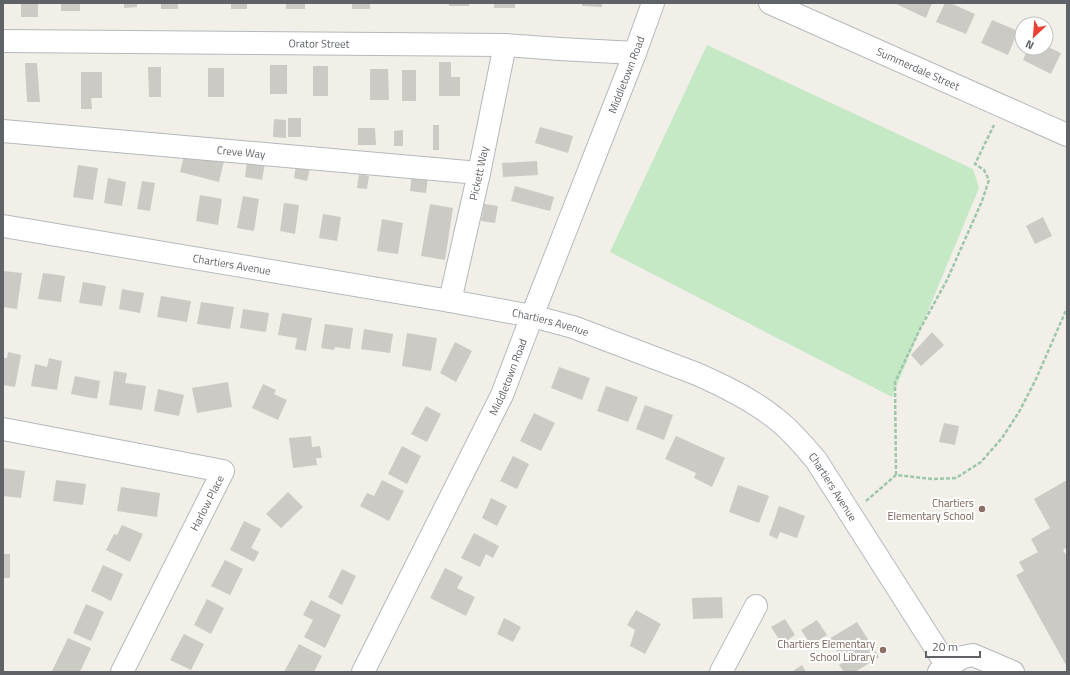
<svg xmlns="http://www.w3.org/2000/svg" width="1070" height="675" viewBox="0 0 1070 675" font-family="'Titillium Web',sans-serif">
<rect width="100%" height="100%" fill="#f1efe8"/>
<path fill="#c5e8c5" d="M707,45L973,169L979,188L892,397L610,252Z"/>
<path fill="#cccac5" d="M21,3H38V17H21Z
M61,3H80V11H61Z
M124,3H137V7L124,8Z
M161,3H178V9H161Z
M231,3H247V9H231Z
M286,3H305V9H286Z
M352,3H370V9H352Z
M449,3H469V6H449Z
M494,3H515V8H494Z
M582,3H602V7L582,6Z
M897,3H932L926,18L896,4Z
M945,3H950L975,14L966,34L936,22Z
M992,20L1018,31L1008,55L981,43Z
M1046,46L1061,53L1051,74L1023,60L1028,48H1046Z
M439,62H451V77H460V96H439Z
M25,63H37L40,102H27Z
M270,65H287V94H270Z
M313,66H328V96H313Z
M148,67H161V97H149Z
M208,68H224V97H208Z
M370,69H388L389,100H370Z
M402,70H416V101H402Z
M81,72H102V98H91L92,109H81Z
M288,118H301V137H288Z
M274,119L286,120V138L273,137Z
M433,125H439V150H433Z
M540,127L573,136L568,153L535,143Z
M358,128H375L376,145H358Z
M403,130V146H394V131Z
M186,148L225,157L219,182L180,172Z
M247,160L265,163L262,180L245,177Z
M537,161L538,175L503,177L502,163Z
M78,165L98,168L93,200L73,197Z
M296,165L310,168L307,181L294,178Z
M359,174L369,176L367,189L357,188Z
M412,174L428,177L426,193L410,191Z
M108,178L126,182L122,206L104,203Z
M142,181L155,183L150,211L137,209Z
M515,186L554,197L550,211L511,201Z
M200,195L222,199L218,225L196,221Z
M243,196L259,199L254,231L237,228Z
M284,203L299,205L295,234L280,231Z
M430,204L453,208L445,260L421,256Z
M484,204L498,206L495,223L481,221Z
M323,214L341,217L337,241L319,238Z
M1043,217L1052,236L1035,244L1026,226Z
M382,219L403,223L398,254L377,251Z
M3,271L22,273L17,309L3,307Z
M43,273L65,276L61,302L38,299Z
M83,282L106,286L102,306L79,303Z
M122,289L144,293L140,313L119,309Z
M161,296L191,301L187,322L157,317Z
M201,302L234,307L230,329L197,324Z
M243,309L269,313L266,332L240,328Z
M282,313L312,318L306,351L295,349L297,338L278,335Z
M325,324L353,328L350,349L335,347L334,350L321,348Z
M364,329L393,334L390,353L361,349Z
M932,332L944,345L921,366L911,355Z
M407,333L437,338L431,371L402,366Z
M455,342L472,351L456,382L440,373Z
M8,352L21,355L15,387L3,385V358H7Z
M49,358L62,361L57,390L31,386L35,364L47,367Z
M559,367L590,378L582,400L551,388Z
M114,371L127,373L125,383L146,386L142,410L109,405Z
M75,376L100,381L97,399L71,394Z
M228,382L232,407L197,413L192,388Z
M263,384L276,390L274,394L287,400L278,420L252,408Z
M606,386L638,397L628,422L597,411Z
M158,389L184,395L179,416L154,411Z
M645,405L673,415L664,440L636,429Z
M426,406L441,414L427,442L411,434Z
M534,413L555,423L541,451L520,441Z
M944,423L959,426L955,445L939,442Z
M311,436L312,447L320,446L322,458H316L317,465L293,468L289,438Z
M676,436L725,458L712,487L694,478L696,473L665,459Z
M402,446L421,456L407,484L388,474Z
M513,456L529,464L517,489L500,481Z
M3,468L25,471L21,498L3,496Z
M56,480L86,484L83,505L53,501Z
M382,480L404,491L389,521L360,506L367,493L374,496Z
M1067,480V547L1063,550L1067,557V667L1016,575L1024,571L1019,562L1038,552L1031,539L1050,528L1034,499Z
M738,485L769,496L759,523L729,512Z
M121,487L160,493L157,517L117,511Z
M288,492L303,507L281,528L266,514Z
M491,498L507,506L497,526L482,518Z
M779,506L805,516L797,538L780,532L777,539L769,535Z
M244,521L261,529L251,548L259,552L254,562L230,550Z
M122,525L143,534L130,562L106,550L114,534L117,535Z
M474,533L499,546L493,558L486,554L480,567L461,558Z
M3,554H10V578H3Z
M225,560L243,569L230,595L211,586Z
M103,565L123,574L111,601L91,591Z
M445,568L463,577L457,588L475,597L466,616L430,598Z
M342,569L356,576L342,605L328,597Z
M722,597L723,618L693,619L692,598Z
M207,599L224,608L211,634L194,625Z
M311,600L341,615L325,648L304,637L313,620L303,615Z
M86,604L104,612L91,641L73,633Z
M636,610L661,624L645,654L630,646L635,630L627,625Z
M504,618L521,627L513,642L497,634Z
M785,619L795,635L782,644L771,627Z
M817,620L827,635L811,645L801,630Z
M857,622L879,657L855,672H844L839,665L844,662L829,639Z
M184,634L204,644L191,670L170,660Z
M68,638L91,648L80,672H54L52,671Z
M299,644L322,656L314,672H284Z
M802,665L806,672H796L794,670Z"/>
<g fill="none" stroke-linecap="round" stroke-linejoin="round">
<g stroke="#b5b8bc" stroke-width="24">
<g id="street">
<path id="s1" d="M770,3L1067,135"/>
<path id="s2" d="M3,41L505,45L560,49L635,53"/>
<path id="s3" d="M3,131L479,173"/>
<path id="s4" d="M450,301L479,173L505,45"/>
<path d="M3,429L223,471L122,672"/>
<path id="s5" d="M363,672L502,395L532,316"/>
<path d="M721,672L756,606"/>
<path d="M939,672L963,657L973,655L1013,672"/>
</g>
</g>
<g stroke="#b6babf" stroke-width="24">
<g id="secondary">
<path id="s6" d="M3,226L450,301L532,316L573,327L697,374C724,386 751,399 775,418C791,430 803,445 816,460L951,672"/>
<path id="s7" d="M532,316L635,53L653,3"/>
</g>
</g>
<path stroke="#9cc7a9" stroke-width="2.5" stroke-dasharray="4 2" stroke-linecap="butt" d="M896,475L895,382L920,329L947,280L982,201L989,180L984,170L975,164L994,125
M866,501L896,475L932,479L956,478L981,462L1002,438L1019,412L1036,379L1067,308"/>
<use href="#street" stroke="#fff" stroke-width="22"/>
<use href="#secondary" stroke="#fff" stroke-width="22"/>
</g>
<g fill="#8d6e63" stroke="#fff" stroke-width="1.5">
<circle cx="982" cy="509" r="4"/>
<circle cx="883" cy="650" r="4"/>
</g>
<g text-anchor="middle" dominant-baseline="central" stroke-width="4" stroke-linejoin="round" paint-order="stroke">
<g font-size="11" fill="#5f6368" stroke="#fff">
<text stroke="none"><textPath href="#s2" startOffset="316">Orator Street</textPath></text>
<text stroke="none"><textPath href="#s1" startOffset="162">Summerdale Street</textPath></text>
<text stroke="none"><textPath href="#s7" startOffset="259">Middletown Road</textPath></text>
<text stroke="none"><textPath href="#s3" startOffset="239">Creve Way</textPath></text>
<text stroke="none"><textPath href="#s4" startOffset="131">Pickett Way</textPath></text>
<text stroke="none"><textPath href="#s6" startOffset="232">Chartiers Avenue</textPath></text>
<text stroke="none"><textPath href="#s6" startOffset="556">Chartiers Avenue</textPath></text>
<text stroke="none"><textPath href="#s5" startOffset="329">Middletown Road</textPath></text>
<text stroke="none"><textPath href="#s6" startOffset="892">Chartiers Avenue</textPath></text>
<text transform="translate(207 503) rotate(-63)">Harlow Place</text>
</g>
<g font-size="11" fill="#785e54" stroke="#fff" text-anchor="end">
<text x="974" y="503">Chartiers<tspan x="974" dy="13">Elementary School</tspan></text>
<text x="875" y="644">Chartiers Elementary<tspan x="875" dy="13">School Library</tspan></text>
</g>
</g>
<rect width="1070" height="675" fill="none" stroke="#5f6368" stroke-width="8"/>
<g transform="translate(1034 36) rotate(206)"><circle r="19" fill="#ffffff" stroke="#bfc1c3"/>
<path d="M0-3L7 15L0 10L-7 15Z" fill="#ea4335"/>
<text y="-6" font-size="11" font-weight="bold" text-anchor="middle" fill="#5f6368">N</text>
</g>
<path d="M926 651v6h54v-6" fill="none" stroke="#5f6368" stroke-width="2"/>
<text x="932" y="651" font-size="12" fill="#5f6368" stroke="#ffffff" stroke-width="3" paint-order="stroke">20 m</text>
</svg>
